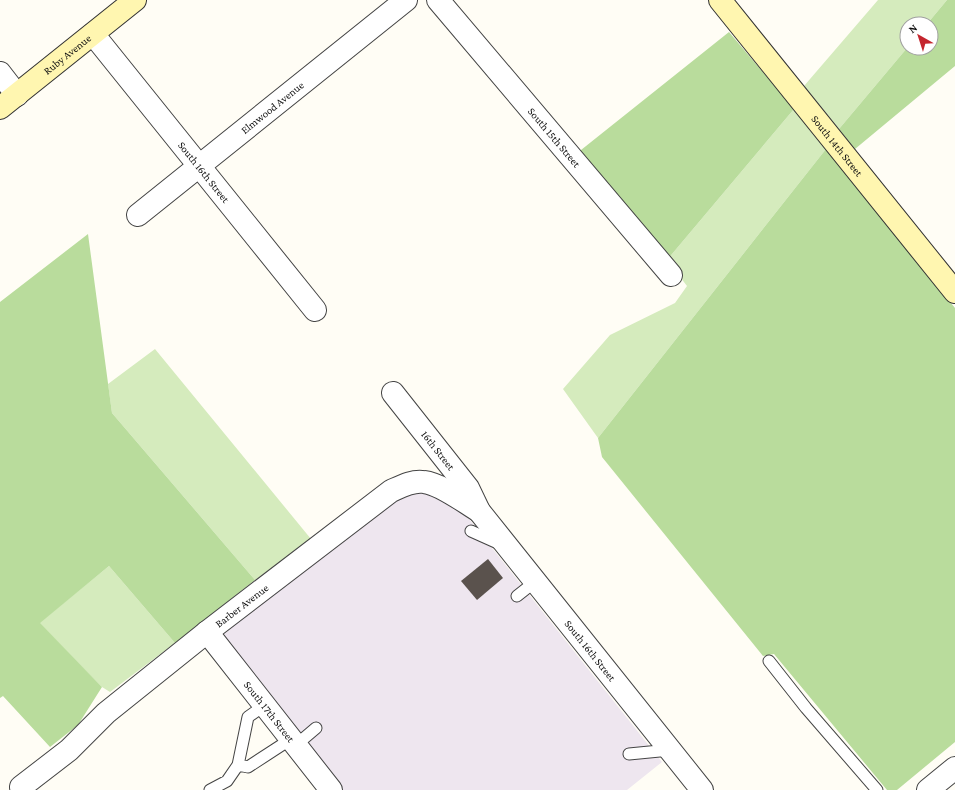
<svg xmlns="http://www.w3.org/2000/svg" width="955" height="790" viewBox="0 0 955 790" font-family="'Crimson Pro',serif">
<rect width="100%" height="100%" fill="#fffdf5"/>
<path fill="#eee6ef" d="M415,491L429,492L462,510L662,762L627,790H343L225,642L224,632L399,495Z"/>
<path fill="#d5ebbd" d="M878,0H947L927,24H907V48L839,129L804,86Z
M794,109L826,149L598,438L563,389L610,335L675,303L687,286L667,260Z
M155,349L311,539L255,580L112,413L108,384Z
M109,566L175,643L110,692L102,687L39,623Z"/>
<path fill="#b9dc9c" d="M947,0H955V66L855,149L839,129L907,48H931V24H927Z
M729,32L794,109L667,260L576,154Z
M826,149L955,308V742L897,790H887L774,654L763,656L602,457L598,438Z
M88,234L112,413L255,580L175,643L109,566L40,623L102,687L78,725L50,747L3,696L0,698V302Z"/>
<path fill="#5a524d" d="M488,559L503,578L477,600L461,581Z"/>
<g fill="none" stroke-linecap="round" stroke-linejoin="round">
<g stroke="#444" stroke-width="13">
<path id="lane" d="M471,531L500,544
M517,596L536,581
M769,661L806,708L877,790
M296,745L316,728
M629,754L670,750
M238,765L248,767L291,739
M210,790L227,781L238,765L248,717L265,705"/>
</g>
<g stroke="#444" stroke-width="24">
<g id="street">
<path id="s1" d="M438,0L671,275"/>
<path id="s2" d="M93,34L315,310"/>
<path d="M0,73L17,95"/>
<path id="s3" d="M138,215L406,0"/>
<path id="s4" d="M393,393L468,488L479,511L702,790"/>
<path id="s5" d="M207,632L331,790"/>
<path id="s6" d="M21,787L69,750L106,713L207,632L391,491C400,487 412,480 424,482C441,484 464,502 479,511"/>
<path d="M928,790L955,768"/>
</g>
</g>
<g stroke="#333" stroke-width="24">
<g id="secondary">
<path id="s7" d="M720,0L955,292"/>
<path id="s8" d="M0,108L135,0"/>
</g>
</g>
<use href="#lane" stroke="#fff" stroke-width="11"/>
<use href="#street" stroke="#fff" stroke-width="22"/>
<use href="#secondary" stroke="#fff6b0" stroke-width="22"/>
</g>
<g text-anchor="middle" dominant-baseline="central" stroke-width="4" stroke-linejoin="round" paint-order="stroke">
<g font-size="11" fill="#111" stroke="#fff">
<text stroke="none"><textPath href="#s8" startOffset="86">Ruby Avenue</textPath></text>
<text stroke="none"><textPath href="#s3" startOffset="172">Elmwood Avenue</textPath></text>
<text stroke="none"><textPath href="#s1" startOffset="180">South 15th Street</textPath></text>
<text stroke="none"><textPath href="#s7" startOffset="187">South 14th Street</textPath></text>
<text stroke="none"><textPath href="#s2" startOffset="177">South 16th Street</textPath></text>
<text stroke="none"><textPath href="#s4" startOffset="73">16th Street</textPath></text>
<text stroke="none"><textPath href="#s6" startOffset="286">Barber Avenue</textPath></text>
<text stroke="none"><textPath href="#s4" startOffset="325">South 16th Street</textPath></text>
<text stroke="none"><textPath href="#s5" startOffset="101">South 17th Street</textPath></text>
</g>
</g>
<g transform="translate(919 36) rotate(321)"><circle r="19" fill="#ffffff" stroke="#a0a0a0"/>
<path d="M0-3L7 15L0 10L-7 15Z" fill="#c4262e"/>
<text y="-6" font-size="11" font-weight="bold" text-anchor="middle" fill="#111111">N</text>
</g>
</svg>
